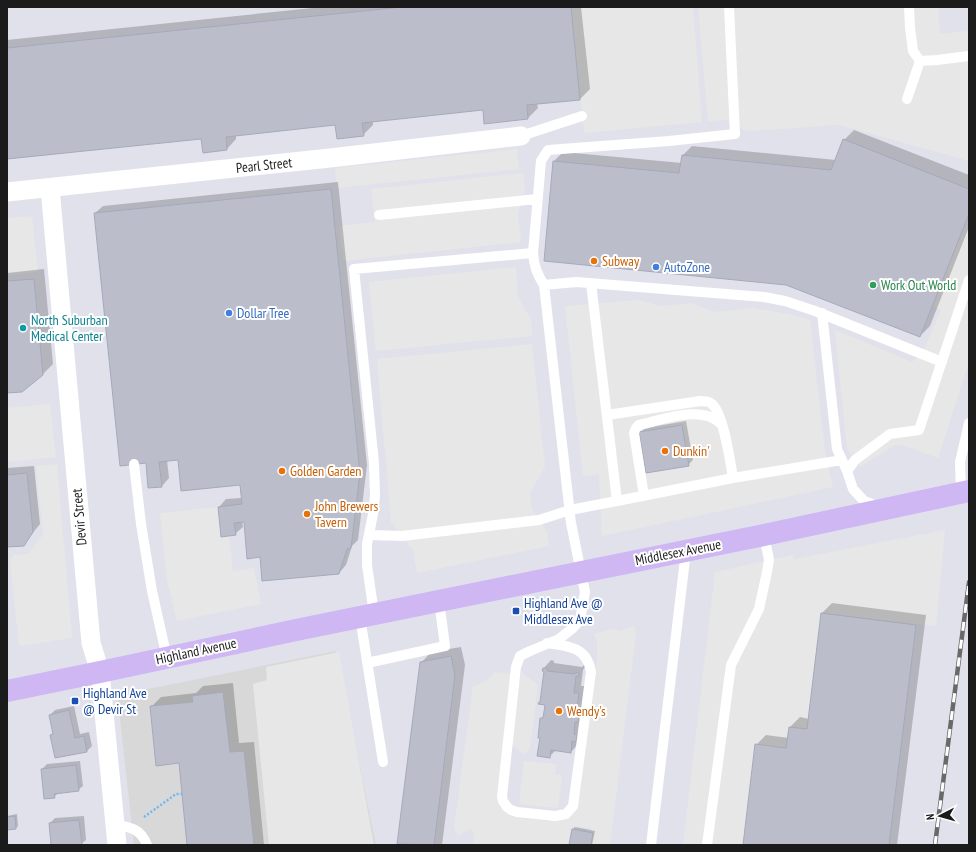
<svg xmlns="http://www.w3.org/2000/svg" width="976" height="852" viewBox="0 0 976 852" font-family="'PT Sans Narrow',sans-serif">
<rect width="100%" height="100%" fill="#e1e1ec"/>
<path fill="#d8d8d9" d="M336,651L376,845H134L118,701V698L120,696L123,694Z"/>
<path fill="#e7e7e7" d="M571,7H693L702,122L584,133Z
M698,7H938L940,34L969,31V161L840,125L747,131L725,120L708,121Z
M517,149L519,169L337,188L335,168Z
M523,173L525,192L518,213L521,242L343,261L339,226L375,222L371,189Z
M969,214V362L938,458L905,446L895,445L860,467L847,449L835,330L912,362L922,354L941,310L933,306Z
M32,216L38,272L7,275V218Z
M516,267L518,297L531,320L532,336L376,351L369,282Z
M637,300L661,306L691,303L714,312L753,308L794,315L810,320L825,452L833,487L602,536L599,474L583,476L565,306Z
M532,344L545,467L530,493L532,509L547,532L549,546L417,573L413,550L391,522L377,359Z
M50,404L56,457L7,462V408Z
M57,464L72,638L19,646L10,560L14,555L28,554L43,535L36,466Z
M218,507L221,537L229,536L233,571L254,568L261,604L177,621L167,580L160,513Z
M945,530L936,626L821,613L807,729L786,748L755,744L743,845H683L715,572L793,555L794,559Z
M634,626L636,634L610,845H591L592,830L590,828L573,826L571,828L568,845H473L474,833L472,829H470L458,836L454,828L473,686L487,681L495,672L512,674L497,789V798L501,808L506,813L511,816L547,821L558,820L578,806L597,660V642L594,634L612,629L620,631Z
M339,652L374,845H269L253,684L267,680L266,667Z
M521,672L538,685L530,748L525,754L511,745Z
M524,761L556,764L555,774L562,775L558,808L519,804Z"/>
<path fill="#0003" d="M322,7H581L590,89L580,99L537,103L538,108L528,118L484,109L373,120V125L363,135L336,124L236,135V139L227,149L202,138L7,158V40Z
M854,130L969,175V227L930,326L920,336L554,161L563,152L682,163V156L692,146L836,160L844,140Z
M338,182L367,465L358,540L352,546L346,565L339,573L261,556L245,521H242L243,527L235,534L219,507L226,499L242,498L241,484L179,459L167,460L169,478L162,486L147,462L95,213L103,206Z
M44,269L53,364L43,374L7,392V273Z
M686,421L693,460L688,465L640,433L645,428Z
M34,466L40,524L23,545L7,546V468Z
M832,603L926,615L897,845H744L756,745L766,735L789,738L790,727L800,717L809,719L822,613Z
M461,647L465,665L442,845H411L398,843L421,663L431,652Z
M551,660L554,661V663L582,667L584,665H586L583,670L581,686H586L578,744L571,752L556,750L549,757L541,737V719L545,715L546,704L540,702L541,701L545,670H543L544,668Z
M233,683L239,743L254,742L264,845H188L180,762L151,707L161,697L196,693L203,686Z
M74,706L80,734L89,732L92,746L87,751L51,736L54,732L50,715L55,710Z
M80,761L83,786L78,790L59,792L54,797L42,769L47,764Z
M17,814L18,826L16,828L7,829V816Z
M84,816L86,840L81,844L52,845L50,823L55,818Z
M575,827L595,831L592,845H570L573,829Z"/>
<path fill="#bbbeca" stroke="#a4aabc" d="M402,7H571L580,100L527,105L528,119L484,124L483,110L362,123L364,136L337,139L335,125L226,137L227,150L203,153L201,139L7,159V48Z
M843,139L969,189V214L920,337L786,285L544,261L553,161L679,173L682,155L831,170Z
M331,189L360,473L351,548L347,549L339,574L262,581L260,557L247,559L244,522L234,523L236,535L221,537L218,507L242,504L240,485L181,491L178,460L159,462L162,487L148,488L146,463L120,466L94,213Z
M34,279L43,375L22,392L7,393V281Z
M682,425L689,466L646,473L639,432Z
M27,473L33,532L24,546L7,547V475Z
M821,613L916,625L889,845H743L755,744L786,748L789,727L807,729Z
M451,656L455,675L434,845L397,844L420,662Z
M543,668H547V671L575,674V672L579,673V676H576L574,693H579L577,708L580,709L578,722H575L574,734L577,735L576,742L572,741L571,753L551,750L550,758L537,756L540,738H538L540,718H543L545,705L538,704L539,702H540L544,671H542Z
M223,692L230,752L244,751L254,845H187L179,763L156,766L150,706L193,702L192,696Z
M69,710L75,738L84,736L87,752L55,758L50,735L53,734L49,715Z
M76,765L79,791L54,794L55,798L44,799L41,769Z
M15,816L16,829L7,830V817Z
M79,820L82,845H51L49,823Z
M572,829L593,833L591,845H569Z"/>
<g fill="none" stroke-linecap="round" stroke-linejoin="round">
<path stroke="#6fb7ee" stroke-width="2.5" stroke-dasharray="2 2" stroke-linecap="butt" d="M144,817L176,794H182"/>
<path stroke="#fff" stroke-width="10" d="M909,7L910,28L913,51L920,61L937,60L969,56
M907,99L920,61
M521,136L582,116
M379,215L537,199
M591,283L617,501
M544,285L576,282L764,297L785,301L815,311L942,362
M822,313L837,449L847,471L853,489L864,501L877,506
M607,415L700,401C704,401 709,401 712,404C724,415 730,461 733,478
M134,464L141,524L152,591L167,658
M847,471L855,460L890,434L919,430L969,280
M961,492L960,462L969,423
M644,496L634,433L636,428L639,425C662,420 702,404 721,424
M369,535L402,536L539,520L570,510L617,501L733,478L842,460
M374,614L367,565V544L373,514L375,496L374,463L354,269L533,253
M360,617L383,762
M547,643C569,646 587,647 591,672L573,806L566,814L555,816L517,812L511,810L507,807L503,801L502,796L516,667L520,656L530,651L559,639L573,628L580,620L585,592L571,523L544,285C537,274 534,266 533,253L541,161L548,150L669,141L735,134L729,7
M367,663L445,646L439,601
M115,825C131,827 141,829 147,845
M651,845L686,551
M707,845L731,665L759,609L767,572L769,560L764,535"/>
<path stroke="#fff" stroke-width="19" d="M50,188L91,643L100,672L117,845
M7,192L330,158L521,136"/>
<path stroke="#ceb7f3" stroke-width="22" d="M7,691L100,672L301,629L764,535L969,491"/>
<g stroke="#696969" stroke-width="4.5">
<path id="rail" d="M935,845L969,582"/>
</g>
<use href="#rail" stroke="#fff" stroke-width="3" stroke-dasharray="9" stroke-linecap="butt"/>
</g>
<g fill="#e8710a" stroke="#fff" stroke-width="1.5">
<circle cx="594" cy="261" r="4"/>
<circle cx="665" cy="451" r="4"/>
<circle cx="282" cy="471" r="4"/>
<circle cx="307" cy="514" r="4"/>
<circle cx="559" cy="711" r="4"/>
</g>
<g fill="#3f7fe0" stroke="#fff" stroke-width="1.5">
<circle cx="656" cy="267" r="4"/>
<circle cx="229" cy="313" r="4"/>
</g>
<circle fill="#2e9e5b" stroke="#fff" stroke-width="1.5" cx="873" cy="285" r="4"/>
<circle fill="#0f9aa8" stroke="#fff" stroke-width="1.5" cx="23" cy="328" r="4"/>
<g fill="#1a4fb4" stroke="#fff" stroke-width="1.5">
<rect x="512" y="607" width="8" height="8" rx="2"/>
<rect x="71" y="697" width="8" height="8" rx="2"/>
</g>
<g text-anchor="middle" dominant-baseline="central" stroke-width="4" stroke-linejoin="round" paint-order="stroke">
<g font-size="14" fill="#1b1b1b" stroke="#fff">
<text transform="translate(264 165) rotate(-6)">Pearl Street</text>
<text transform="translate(79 517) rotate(-95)">Devir Street</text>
<text transform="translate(678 552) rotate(-11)">Middlesex Avenue</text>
<text transform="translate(196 651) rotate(-12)">Highland Avenue</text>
</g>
<g font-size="14" fill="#c56008" stroke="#fff" text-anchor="start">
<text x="602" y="261">Subway</text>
<text x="673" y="451">Dunkin'</text>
<text x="290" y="471">Golden Garden</text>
<text x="315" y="506">John Brewers<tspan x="315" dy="16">Tavern</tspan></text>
<text x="567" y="711">Wendy's</text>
</g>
<g font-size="14" fill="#366cbe" stroke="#fff" text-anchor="start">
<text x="664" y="267">AutoZone</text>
<text x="237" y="313">Dollar Tree</text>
</g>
<g font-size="14" fill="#27864d" stroke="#fff" text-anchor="start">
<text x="881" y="285">Work Out World</text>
</g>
<g font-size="14" fill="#0d838f" stroke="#fff" text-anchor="start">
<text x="31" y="320">North Suburban<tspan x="31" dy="16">Medical Center</tspan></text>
</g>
<g font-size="14" fill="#164399" stroke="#fff" text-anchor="start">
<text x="524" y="603">Highland Ave @<tspan x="524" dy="16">Middlesex Ave</tspan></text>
<text x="83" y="693">Highland Ave<tspan x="83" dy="16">@ Devir St</tspan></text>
</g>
</g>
<rect width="976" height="852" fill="none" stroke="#1b1b1b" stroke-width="16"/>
<g transform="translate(940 816) rotate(264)" stroke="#ffffff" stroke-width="3" paint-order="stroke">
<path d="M0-3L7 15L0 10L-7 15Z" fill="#1b1b1b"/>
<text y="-6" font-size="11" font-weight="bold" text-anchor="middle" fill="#1b1b1b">N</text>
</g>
</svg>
